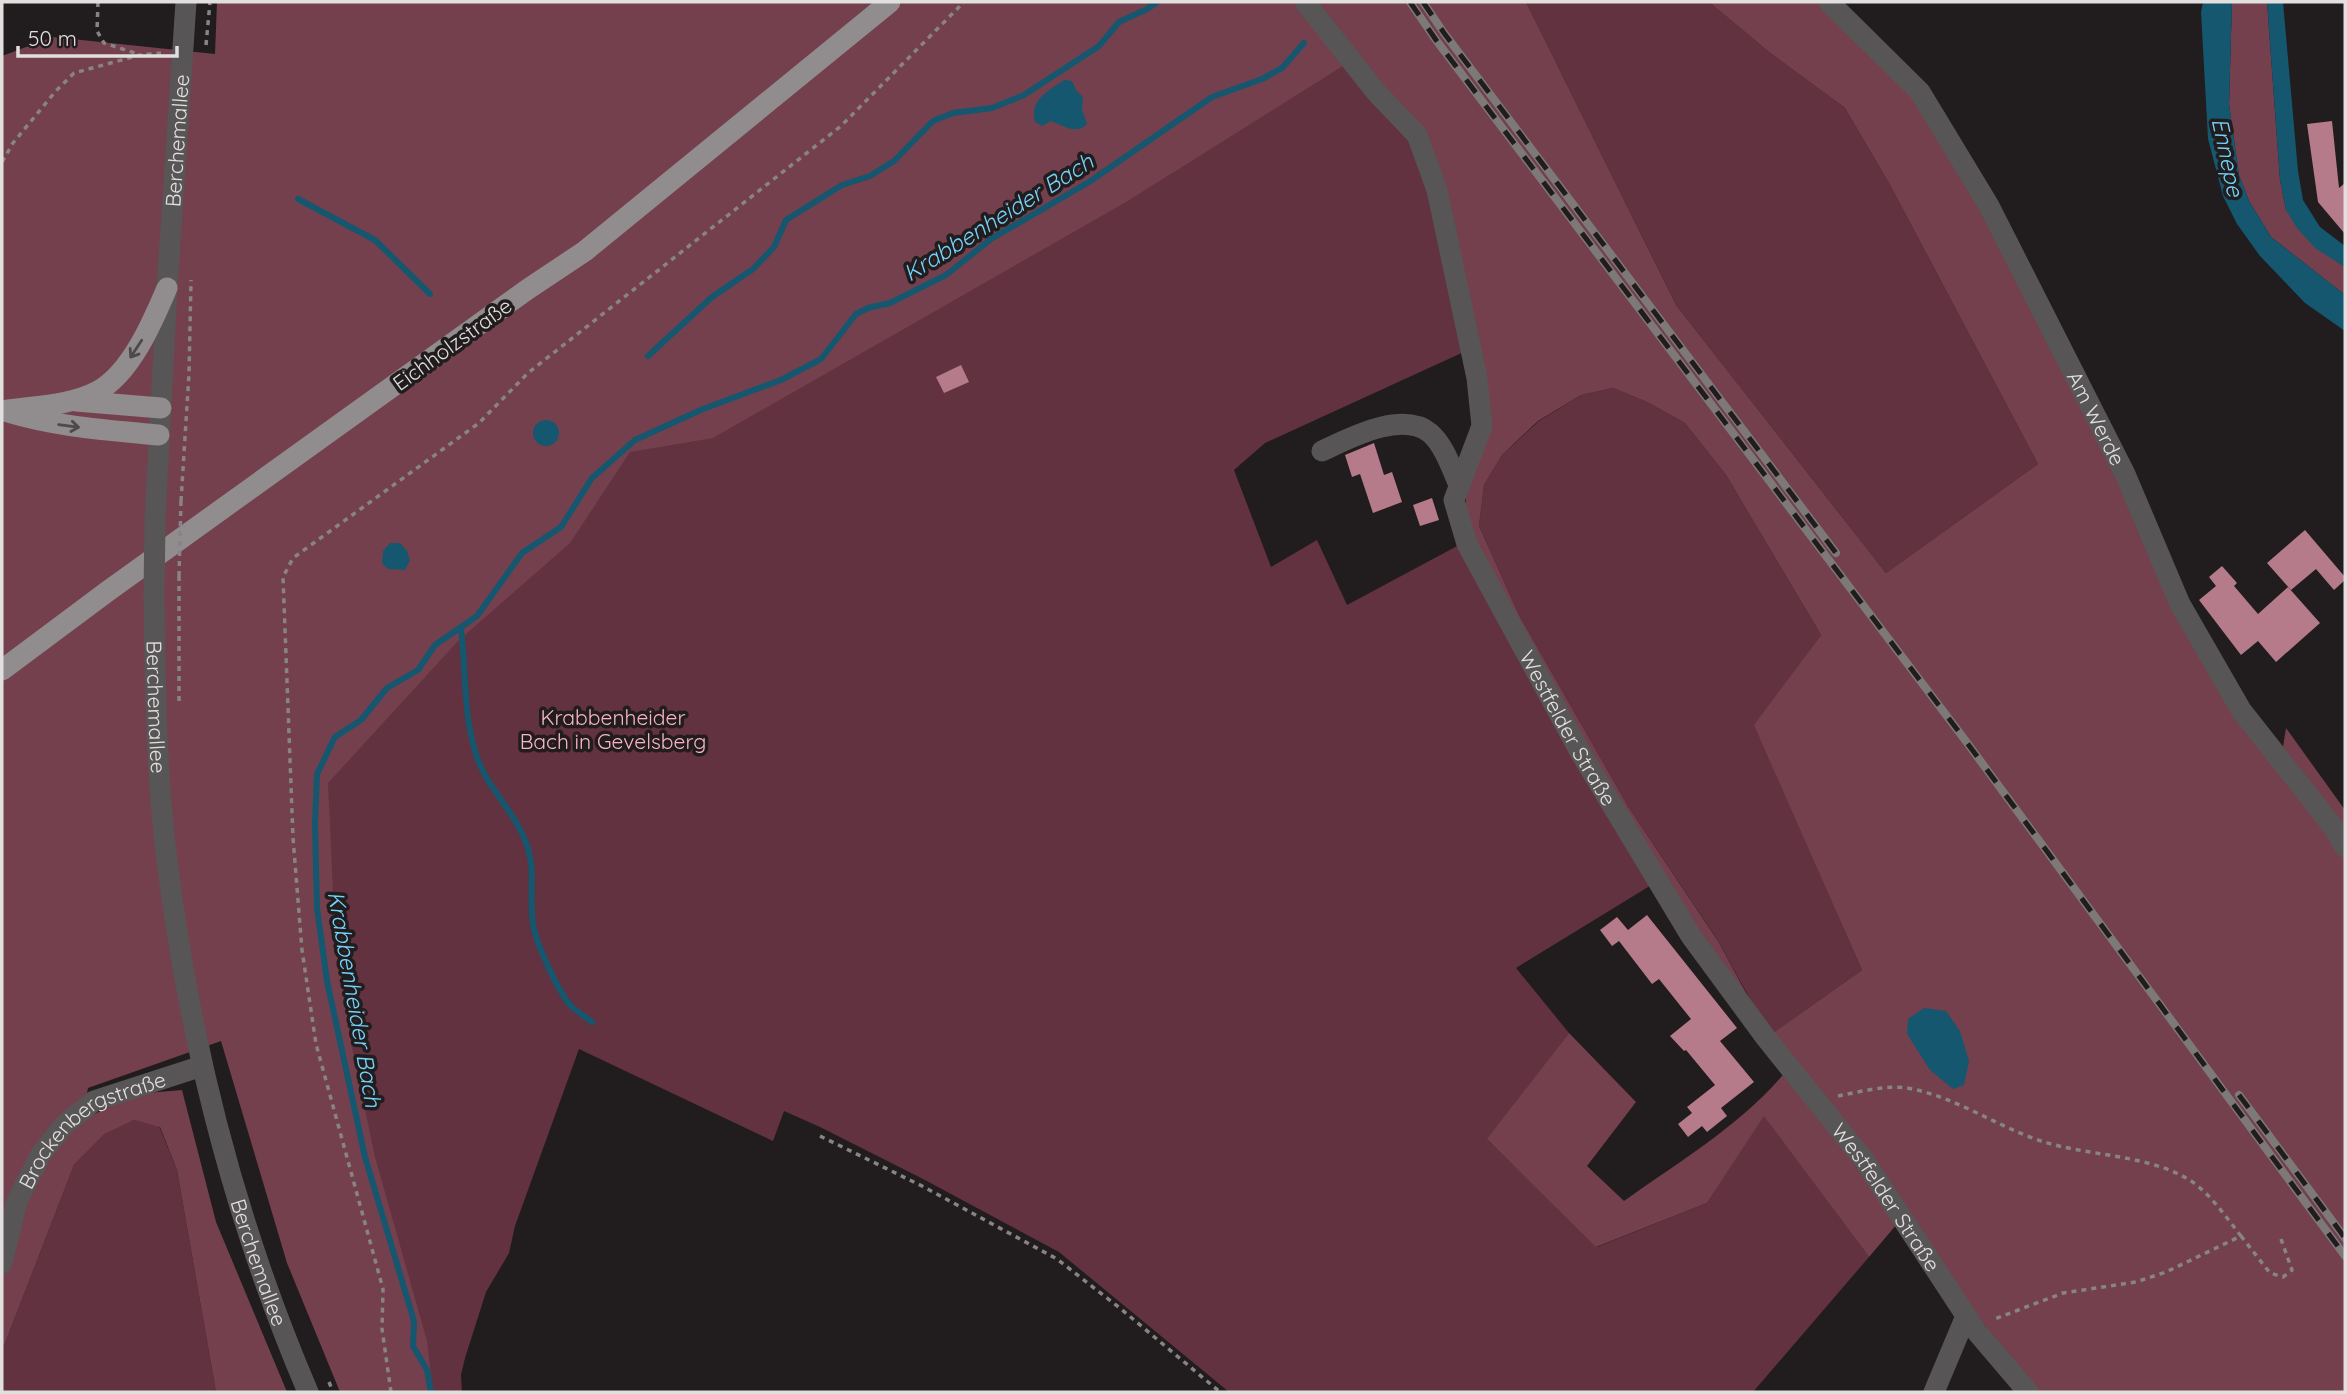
<svg xmlns="http://www.w3.org/2000/svg" width="2347" height="1394" viewBox="0 0 2347 1394" font-family="Quicksand,sans-serif">
<rect width="100%" height="100%" fill="#211c1d"/>
<path fill="#623240" d="M1526,2H1709L1769,52L1845,108L1890,185L2038,464L1886,573L1676,305Z
M1348,62L1415,140L1466,351L1265,443L1234,470L1271,567L1317,540L1347,605L1459,545L1653,884L1516,968L1569,1033L1488,1140L1597,1247L1707,1203L1764,1115L1869,1257L1753,1392H1229L1059,1252L923,1179L820,1127L784,1111L773,1141L579,1049L515,1226L509,1253L486,1292L465,1358L461,1375L462,1392H424L319,997L307,569Z
M1613,388L1647,402L1685,423L1726,475L1821,635L1755,725L1862,970L1770,1035L1717,939L1629,808L1519,615L1479,526L1484,485L1502,455L1539,421L1581,395Z
M134,1120L159,1126L177,1170L216,1392H2V1351L74,1165L104,1133Z"/>
<path fill="#74404e" d="M217,2H1526L1676,305L1886,573L2038,464L1890,185L1845,108L1769,52L1709,2H1824L1867,43L1939,131L2217,670L2283,747L2286,728L2345,810V1392H2034L1770,1035L1862,970L1754,725L1821,635L1726,475L1685,423L1647,402L1613,388L1581,395L1538,421L1502,455L1484,485L1479,526L1519,615L1629,808L1718,941L1769,1035L1648,855L1481,561L1466,510V495L1486,432L1442,191L1354,59L1126,202L713,438L630,452L570,543L458,641L328,783L333,893L352,1048L375,1157L427,1341L433,1392H340L287,1263L221,1041L88,1088L82,1120L136,1094L182,1090L216,1222L287,1392H216L177,1170L160,1127L134,1120L104,1134L74,1165L2,1351V56L53,37L215,54Z
M2232,2H2267L2280,180L2286,210L2333,259L2345,267V295L2271,237L2249,201L2239,175L2229,104Z
M1569,1033L1636,1102L1587,1166L1624,1201C1680,1161 1743,1124 1787,1070L1897,1224L1869,1257L1764,1116L1707,1203L1596,1247L1487,1139Z"/>
<path fill="#14576f" d="M2203,2H2232L2229,104L2239,175L2249,201L2271,237L2345,295V331L2305,303L2260,256L2237,224L2223,196L2208,139L2201,12Z
M2267,2H2283L2298,171L2303,200L2320,227L2345,246V267L2315,248L2297,228L2286,210L2280,180Z
M1064,80L1072,81L1076,90L1083,97L1082,109L1087,124C1076,135 1064,126 1051,121L1042,126L1035,122C1029,100 1048,91 1064,80Z
M533 433a13 13 0 1 1 26 0a13 13 0 1 1-26 0Z
M390,543H400L407,551L410,560L405,570L388,569L382,563L383,551Z
M1924,1008L1946,1011L1960,1031L1969,1061L1964,1085L1953,1089L1930,1070L1907,1034L1908,1019Z"/>
<g fill="none" stroke-linecap="round" stroke-linejoin="round">
<path stroke="#14576f" stroke-width="6" d="M298,199L375,240L430,294
M648,356L712,297L753,269L774,247L786,220L842,185L870,176L894,161L933,121L953,113L992,108L1024,95L1099,46L1119,22L1147,9L1157,2
M461,629C466,669 463,711 475,751C485,788 518,813 528,849C536,874 528,903 534,929C538,947 559,993 571,1006C577,1012 586,1017 592,1022
M431,1392L427,1370L413,1346L414,1321L365,1157L327,981L317,908L315,823L317,774L335,737L361,720L387,688L418,670L435,645L477,616L522,553L561,527L592,478L635,440L703,409L781,380L821,359L856,314L868,308L890,303L946,275L991,239L1089,182L1212,97L1262,79L1282,68L1304,43"/>
</g>
<path fill="#b67b8a" d="M2332,121L2339,188L2345,183V234L2318,202L2307,124Z
M961,365L969,382L944,393L936,377Z
M1374,443L1384,475L1392,472L1402,502L1373,513L1360,474L1352,477L1345,455Z
M1432,498L1439,520L1420,526L1413,505Z
M2305,530L2345,577V580L2334,590L2316,569L2291,590L2267,563Z
M2222,566L2237,583L2234,586L2258,614L2288,587L2320,623L2276,662L2258,641L2241,655L2199,600L2216,586L2209,577Z
M1647,915L1737,1028L1720,1041L1754,1082L1721,1108L1727,1116L1707,1132L1702,1126L1688,1137L1678,1124L1692,1113L1687,1107L1715,1085L1686,1050L1684,1051L1670,1036L1691,1019L1659,979L1652,984L1619,941L1612,946L1600,930L1617,917L1628,930Z"/>
<g fill="none" stroke-linecap="round" stroke-linejoin="round">
<path stroke="#888485" stroke-width="3.5" stroke-dasharray="5 5" stroke-linecap="butt" d="M98,2L97,31L104,43L138,54
M206,45L210,2
M2,162L13,143L55,92L74,73L140,55L161,53
M181,501L189,374L191,280
M179,576V703
M1838,1096C1859,1092 1885,1085 1907,1088C1954,1096 1996,1126 2041,1141C2087,1156 2144,1154 2186,1178C2208,1190 2225,1216 2241,1236L2166,1272L2136,1282L2063,1293L1992,1320
M820,1136L922,1186L1057,1259L1121,1309L1220,1392
M2241,1236L2270,1273L2283,1277L2292,1270L2281,1239
M329,1382L333,1392
M391,1392L382,1329L383,1289L316,1044L302,950L293,838L283,577L293,558L479,423L528,373L841,126L964,2"/>
<g stroke="#575555" stroke-width="21">
<path id="s1" d="M1305,2L1376,92L1417,135L1437,190L1477,378L1482,426L1454,500L1467,544L1579,750L1691,936L1766,1038L1864,1160L1976,1331L2028,1392"/>
<path id="s2" d="M1829,2L1920,92L1989,206L2125,474L2180,604L2241,710L2334,828L2345,847"/>
<path d="M1322,451C1350,438 1402,410 1430,433C1444,445 1452,469 1459,485"/>
<path id="s3" d="M155,520L167,288L186,2"/>
<path id="s4" d="M154,595C155,678 156,762 165,844C187,1033 233,1217 308,1392"/>
<path id="s5" d="M2,1263L17,1201L41,1154L64,1125L94,1101L202,1066"/>
<path d="M1934,1392L1966,1316"/>
</g>
<path stroke="#918c8d" stroke-width="21" d="M76,401L161,408
M2,411C33,406 70,406 98,391C131,373 153,321 167,288
M8,412C57,427 108,430 159,435
M2,670L108,591L528,289L585,251L890,2"/>
<g stroke="#7d7979" stroke-width="8">
<path id="rail" d="M1410,2L1436,40L1965,740L2345,1256
M1423,2L1444,33L1836,553
M2239,1095L2345,1238"/>
</g>
<use href="#rail" stroke="#211c1d" stroke-width="5" stroke-dasharray="16" stroke-linecap="butt"/>
<path stroke="#888485" stroke-width="3.5" stroke-dasharray="5 5" stroke-linecap="butt" d="M179,576L181,501"/>
<path stroke="#575555" stroke-width="21" d="M154,595L155,520"/>
</g>
<defs><path id="oneway-shaft" d="M-6 0H5M1.5-3L5.5 0L1.5 3" fill="none" stroke-width="1.6" stroke-linecap="round" stroke-linejoin="round" transform="scale(1.75)"/></defs>
<g stroke="#4e494a">
<use href="#oneway-shaft" transform="translate(136 349) rotate(123)"/>
<use href="#oneway-shaft" transform="translate(69 426) rotate(8)"/>
</g>
<g text-anchor="middle" dominant-baseline="central" stroke-width="7" stroke-linejoin="round" paint-order="stroke">
<g font-size="21" fill="#e2dfdf" stroke="#211c1d">
<text stroke="none"><textPath href="#s3" startOffset="380">Berchemallee</textPath></text>
<text transform="translate(452 344) rotate(-36)">Eichholzstraße</text>
<text stroke="none"><textPath href="#s2" startOffset="499">Am Werde</textPath></text>
<text stroke="none"><textPath href="#s4" startOffset="112">Berchemallee</textPath></text>
<text stroke="none"><textPath href="#s1" startOffset="808">Westfelder Straße</textPath></text>
<text stroke="none"><textPath href="#s5" startOffset="173">Brockenbergstraße</textPath></text>
<text stroke="none"><textPath href="#s1" startOffset="1376">Westfelder Straße</textPath></text>
<text stroke="none"><textPath href="#s4" startOffset="679">Berchemallee</textPath></text>
</g>
<g font-size="21" fill="#fab4c5" stroke="#211c1d">
<text x="613" y="717">Krabbenheider<tspan x="613" dy="24">Bach in Gevelsberg</tspan></text>
</g>
<g font-size="23" font-style="italic" fill="#75d3fa" stroke="#211c1d">
<text transform="translate(2228 157) rotate(78)">Ennepe</text>
<text transform="translate(998 217) rotate(-32)">Krabbenheider Bach</text>
<text transform="translate(355 999) rotate(80)">Krabbenheider Bach</text>
</g>
</g>
<rect width="2347" height="1394" fill="none" stroke="#e2dfdf" stroke-width="7"/>
<path d="M18 46v10h159v-10" fill="none" stroke="#e2dfdf" stroke-width="3.5"/>
<text x="28" y="46" font-size="21" fill="#e2dfdf" stroke="#211c1d" stroke-width="5" paint-order="stroke">50 m</text>
</svg>
